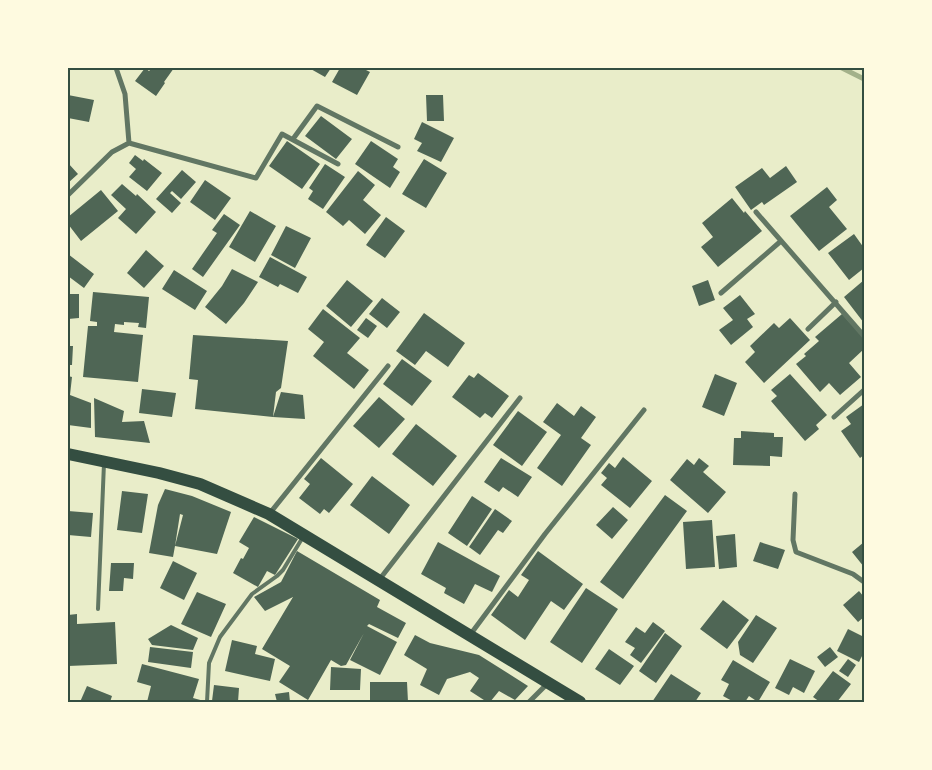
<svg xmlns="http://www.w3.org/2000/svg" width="932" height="770" viewBox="0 0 932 770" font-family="Barlow,sans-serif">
<rect width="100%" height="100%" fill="#e9edc9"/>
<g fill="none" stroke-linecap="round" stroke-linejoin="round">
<path stroke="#a3b18a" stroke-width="5" d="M842,68L864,79"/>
</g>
<path fill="#4f6655" d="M145,68L149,71L152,68H174L164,82L165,83L156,96L135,81Z
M309,68H331L325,77Z
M340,68H362L370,72L357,95L332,82Z
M68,95L94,100L89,122L68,118Z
M426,95H443L444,121H427Z
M321,116L352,139L336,159L305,136Z
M422,122L454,138L441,162L417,151L422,143L414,139Z
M287,141L320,164L302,189L269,166Z
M371,141L398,159L393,167L400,172L390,188L355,164Z
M135,155L143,161L144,159L162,173L147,191L129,177L136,169L129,163Z
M424,159L447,173L426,208L402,194Z
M68,163L78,174L68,183Z
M325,164L345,177L323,209L308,199L313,191L309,188Z
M786,166L797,182L764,205L762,202L751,210L735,187L762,168L770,178Z
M182,170L196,182L181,199L172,191L170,193L181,203L172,213L156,199Z
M358,171L375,185L363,200L381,215L365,234L349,220L343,226L326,212Z
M205,180L231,198L215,220L190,202Z
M122,184L136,196L137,194L156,212L136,234L118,218L126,209L111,195Z
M827,187L837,200L829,207L847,229L819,251L790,216Z
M101,190L118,211L81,241L68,224V217Z
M732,198L744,213L745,211L762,231L718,267L701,247L713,237L702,223Z
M250,211L276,226L255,262L229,247Z
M224,214L240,225L203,277L192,269L217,233L212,230Z
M386,217L405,231L385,258L366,245Z
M286,226L311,238L295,268L271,255Z
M854,234L864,248V268L849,280L828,253Z
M146,250L164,266L144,288L127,273Z
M68,254L94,274L84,288L68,276Z
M270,257L307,277L298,293L280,284L278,287L259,277Z
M232,269L258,282L244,303L226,324L205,307L222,286Z
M174,270L207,291L195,310L162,289Z
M347,280L373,301L351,327L326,306Z
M708,280L715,300L699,306L692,286Z
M864,280V323L844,297Z
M93,292L149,297L146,328L138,327L139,323L124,322V325L115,324L114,332L143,335L138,382L83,377L88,326H97V322L90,321Z
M68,294H79V318L68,319Z
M740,295L755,314L747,319L753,327L731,345L719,330L733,320L723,308Z
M382,298L400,312L387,328L369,314Z
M323,309L360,338L347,353L369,370L354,389L313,356L324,342L308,329Z
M424,313L465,343L448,367L426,351L415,365L396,351Z
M842,314L864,338V349L849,363L861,377L840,395L829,383L820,392L796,364L806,356L804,354L819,341L815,337Z
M366,318L377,326L368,338L357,330Z
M790,318L810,340L764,383L745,362L755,352L750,346L774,323L779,328Z
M193,335L288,341L281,388L276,392L273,417L195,409L198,380L189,379Z
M68,346H73L72,365H68Z
M402,359L432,381L412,406L383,384Z
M478,373L509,396L492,418L485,413L480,418L452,397L469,375L474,378Z
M715,374L737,383L724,416L702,407Z
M790,374L827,415L816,425L819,429L805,441L771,401L777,396L771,390Z
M68,376L72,377L70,395L91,403V428L68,425Z
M142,389L176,393L172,417L139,413Z
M281,392L303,395L305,419L273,417Z
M379,397L405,419L379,448L353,426Z
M94,398L124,411L122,422L144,421L150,443L95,437Z
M557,403L574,416L581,406L596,417L581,438L591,445L562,486L537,468L561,435L543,422Z
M864,404V455L860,458L841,431L851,424L846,417Z
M518,411L547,432L522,466L493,445Z
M416,424L457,456L433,486L392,454Z
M741,431L774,433V437H783L782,457L770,456V466L733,465L734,438H741Z
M623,457L652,481L630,508L601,485L607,478L601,473L609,463L615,468Z
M321,458L353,484L329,513L324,509L320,514L299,498L310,484L304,479Z
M501,458L532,477L518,497L503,487L499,492L484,482Z
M699,458L709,466L703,472L726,492L708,513L670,480L687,459L694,465Z
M372,476L410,505L389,534L350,505Z
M165,489L192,496L231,512L217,554L175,546L183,515L180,514L175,546L173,557L149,553L158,505Z
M122,491L148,494L142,533L117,530Z
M665,495L687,511L623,599L600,582Z
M472,496L492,509L467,546L448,533Z
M613,507L628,520L612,539L596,525Z
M495,509L512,521L503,533L498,530L480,555L469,547Z
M68,511L93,513L91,537L68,535Z
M254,517L298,539L275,575L267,571L258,587L233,573L241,558L243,559L249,548L239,542Z
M712,520L715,567L686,569L683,522Z
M735,534L737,567L719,569L716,536Z
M438,542L500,576L492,592L475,584L464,604L444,593L446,588L421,574Z
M760,542L785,550L778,569L753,561Z
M864,542V567L852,552Z
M297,551L380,600L377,607L406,623L398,638L369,624L367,626L397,642L380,675L350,660L364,633L346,665L341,666L331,660L308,700L279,682L290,666L262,649L293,597L265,611L254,597L281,582Z
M538,551L583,584L564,610L551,601L525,640L491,615L509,590L518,597L529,580L521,575Z
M173,561L197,573L184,600L160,588Z
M111,563H134L133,579L124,578L123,591H109Z
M586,588L618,609L582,663L550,642Z
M859,591L864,597V617L858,622L843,605Z
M197,592L226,604L211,637L181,624Z
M723,600L749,620L727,649L700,629Z
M77,614V624L115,622L117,664L68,666V615Z
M756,615L777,628L753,663L740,655L738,642Z
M653,622L665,631L641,663L630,655L635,648L625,642L636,627L645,633Z
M171,625L198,638L193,650L152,645L148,639Z
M848,629L864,637V652L859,662L837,651Z
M665,633L682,646L656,683L639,671Z
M415,635L430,643L479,655L528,686L515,700L499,691L490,702H487L470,691L479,678L470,672L447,679L439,695L420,685L427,669L404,655Z
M232,640L257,646L255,654L275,659L270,681L225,671Z
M150,647L193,652L191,668L148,662Z
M830,647L838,657L825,667L817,657Z
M609,649L634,666L620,685L595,669Z
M790,659L815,671L804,693L793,687L789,695L775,688Z
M848,659L856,665L848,677L839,671Z
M733,660L770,682L758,702L749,696L745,702H734L723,696L729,684L721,680Z
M142,664L199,679L193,698L204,701L203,702H147L151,686L137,682Z
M331,667L361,669L360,690H330Z
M833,671L851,684L837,702H820L813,697Z
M671,674L701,693L695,702H652Z
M370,682H407L408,702H370Z
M214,685L239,688L238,702L212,701Z
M87,686L112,696L110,702H80Z
M289,692L290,702H277L275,694Z"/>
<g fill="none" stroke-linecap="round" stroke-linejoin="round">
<path stroke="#617663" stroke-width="4" d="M98,609L104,463
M207,702L209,663L220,637L252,594L277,576L283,570L303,537"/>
<path stroke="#617663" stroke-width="5" d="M116,68L125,94L129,143
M293,139L317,106L398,147
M68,195L112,152L129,143L256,178L282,134L338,164
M756,212L864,336
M721,293L781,241
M808,329L836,302
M834,417L864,390
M795,494L793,540L796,552L853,574L864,582
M270,513L388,366
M379,580L520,398
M470,635L545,534L644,410
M529,702L548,683"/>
<path stroke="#344e41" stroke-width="12" d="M68,454L159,473L200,484L269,514L580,702"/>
</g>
<rect width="932" height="770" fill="none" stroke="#fefae0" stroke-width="138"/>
<rect x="69" y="69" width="794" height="632" fill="none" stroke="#344e41" stroke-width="2"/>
</svg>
